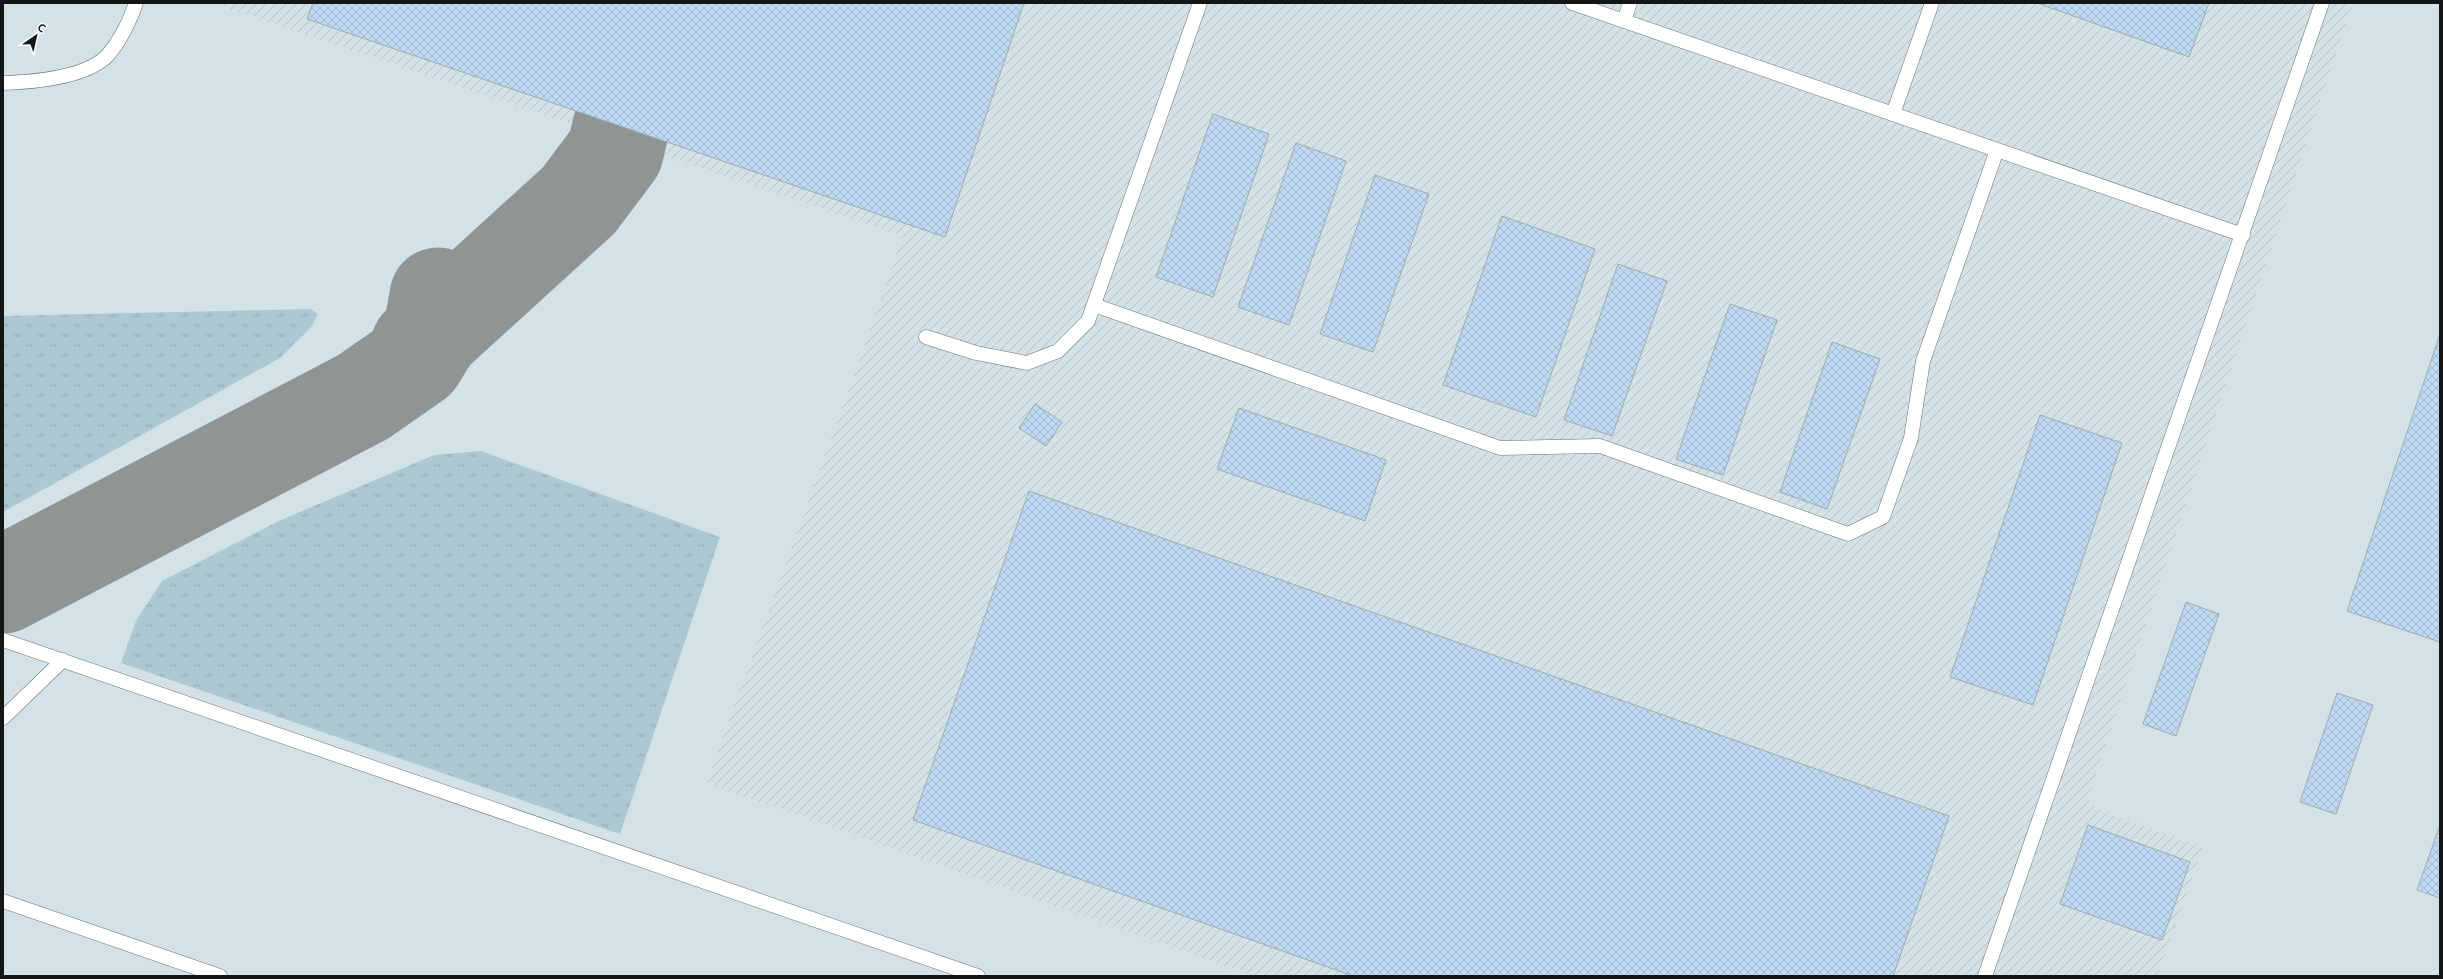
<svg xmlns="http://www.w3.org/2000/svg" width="2443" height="979" viewBox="0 0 2443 979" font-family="Ubuntu,sans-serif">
<defs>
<pattern id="industrial-furrows" width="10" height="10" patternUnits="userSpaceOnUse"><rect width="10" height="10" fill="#d3e2e7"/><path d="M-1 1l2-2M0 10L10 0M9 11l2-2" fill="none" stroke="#b4c1c5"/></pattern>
<pattern id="grass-tufts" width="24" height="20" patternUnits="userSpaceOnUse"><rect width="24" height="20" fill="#acc8d2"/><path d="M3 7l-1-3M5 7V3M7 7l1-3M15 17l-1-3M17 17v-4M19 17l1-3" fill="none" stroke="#93abb4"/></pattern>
<pattern id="building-cross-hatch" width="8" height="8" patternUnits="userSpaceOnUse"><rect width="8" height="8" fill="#bedaf3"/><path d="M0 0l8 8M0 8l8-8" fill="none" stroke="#a2bad0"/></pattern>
</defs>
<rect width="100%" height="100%" fill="#e5ebed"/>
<path fill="#d3e2e7" d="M3,3H211L902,236L860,358L706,783L1253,976H3Z
M2353,3H2440V976H2158L2203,847L2095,808L2088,799Z"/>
<path fill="url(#industrial-furrows)" d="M211,3H2353L2088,799L2095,808L2203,847L2158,976H1253L706,783L860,358L902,236Z"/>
<path fill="url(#grass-tufts)" d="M310,309L318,314L312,326L280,358L3,512V316Z
M481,451L720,537L620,834L121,663L136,621L162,581L281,520L434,455Z"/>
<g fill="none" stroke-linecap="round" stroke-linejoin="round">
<path stroke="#8f9495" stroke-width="97" d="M419,346L579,200L615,152L621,127
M3,585L363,397L416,360L431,336L438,296"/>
</g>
<path fill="url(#building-cross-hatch)" stroke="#a2a6aa" d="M313,3H1024L945,237L307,19Z
M2037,3H2209L2189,57Z
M1213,114L1269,134L1213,297L1156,277Z
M1296,143L1346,161L1289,325L1238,307Z
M1375,175L1429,194L1373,352L1320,334Z
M1502,216L1595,249L1536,417L1443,385Z
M1618,264L1667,281L1612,436L1564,420Z
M1730,304L1777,320L1723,475L1676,459Z
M2440,334V642L2347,611Z
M1832,342L1880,359L1827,509L1780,492Z
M1035,404L1062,422L1046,446L1019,428Z
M1239,408L1386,460L1365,521L1217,469Z
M2040,415L2122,443L2033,705L1950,677Z
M1029,491L1949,816L1893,976H1353L913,820Z
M2186,602L2219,614L2176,736L2143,724Z
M2337,693L2373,705L2336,814L2300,802Z
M2088,825L2190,862L2162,940L2060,904Z
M2440,825V898L2417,890Z"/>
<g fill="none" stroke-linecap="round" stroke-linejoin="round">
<g stroke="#6d7274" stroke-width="15">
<path id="service" d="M1572,3L2243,235
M1624,21L1630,3
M3,83C33,82 86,78 108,55C120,41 130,20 136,3
M1893,114L1932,3
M1094,305L1500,448L1600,446L1848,534L1883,517L1911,438L1923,361L1997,150
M926,337L976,353L1027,363L1058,351L1088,321L1200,3
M3,640L978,976
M3,718L63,660
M3,901L220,976
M1985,976L2322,3"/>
</g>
<use href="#service" stroke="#fff" stroke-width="14"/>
</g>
<rect width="2443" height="979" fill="none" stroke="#131516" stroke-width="8"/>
<g transform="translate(36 36) rotate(34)" stroke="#ffffff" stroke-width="3" paint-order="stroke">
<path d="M0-3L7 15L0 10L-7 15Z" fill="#131516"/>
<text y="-6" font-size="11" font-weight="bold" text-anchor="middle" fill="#131516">С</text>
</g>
</svg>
